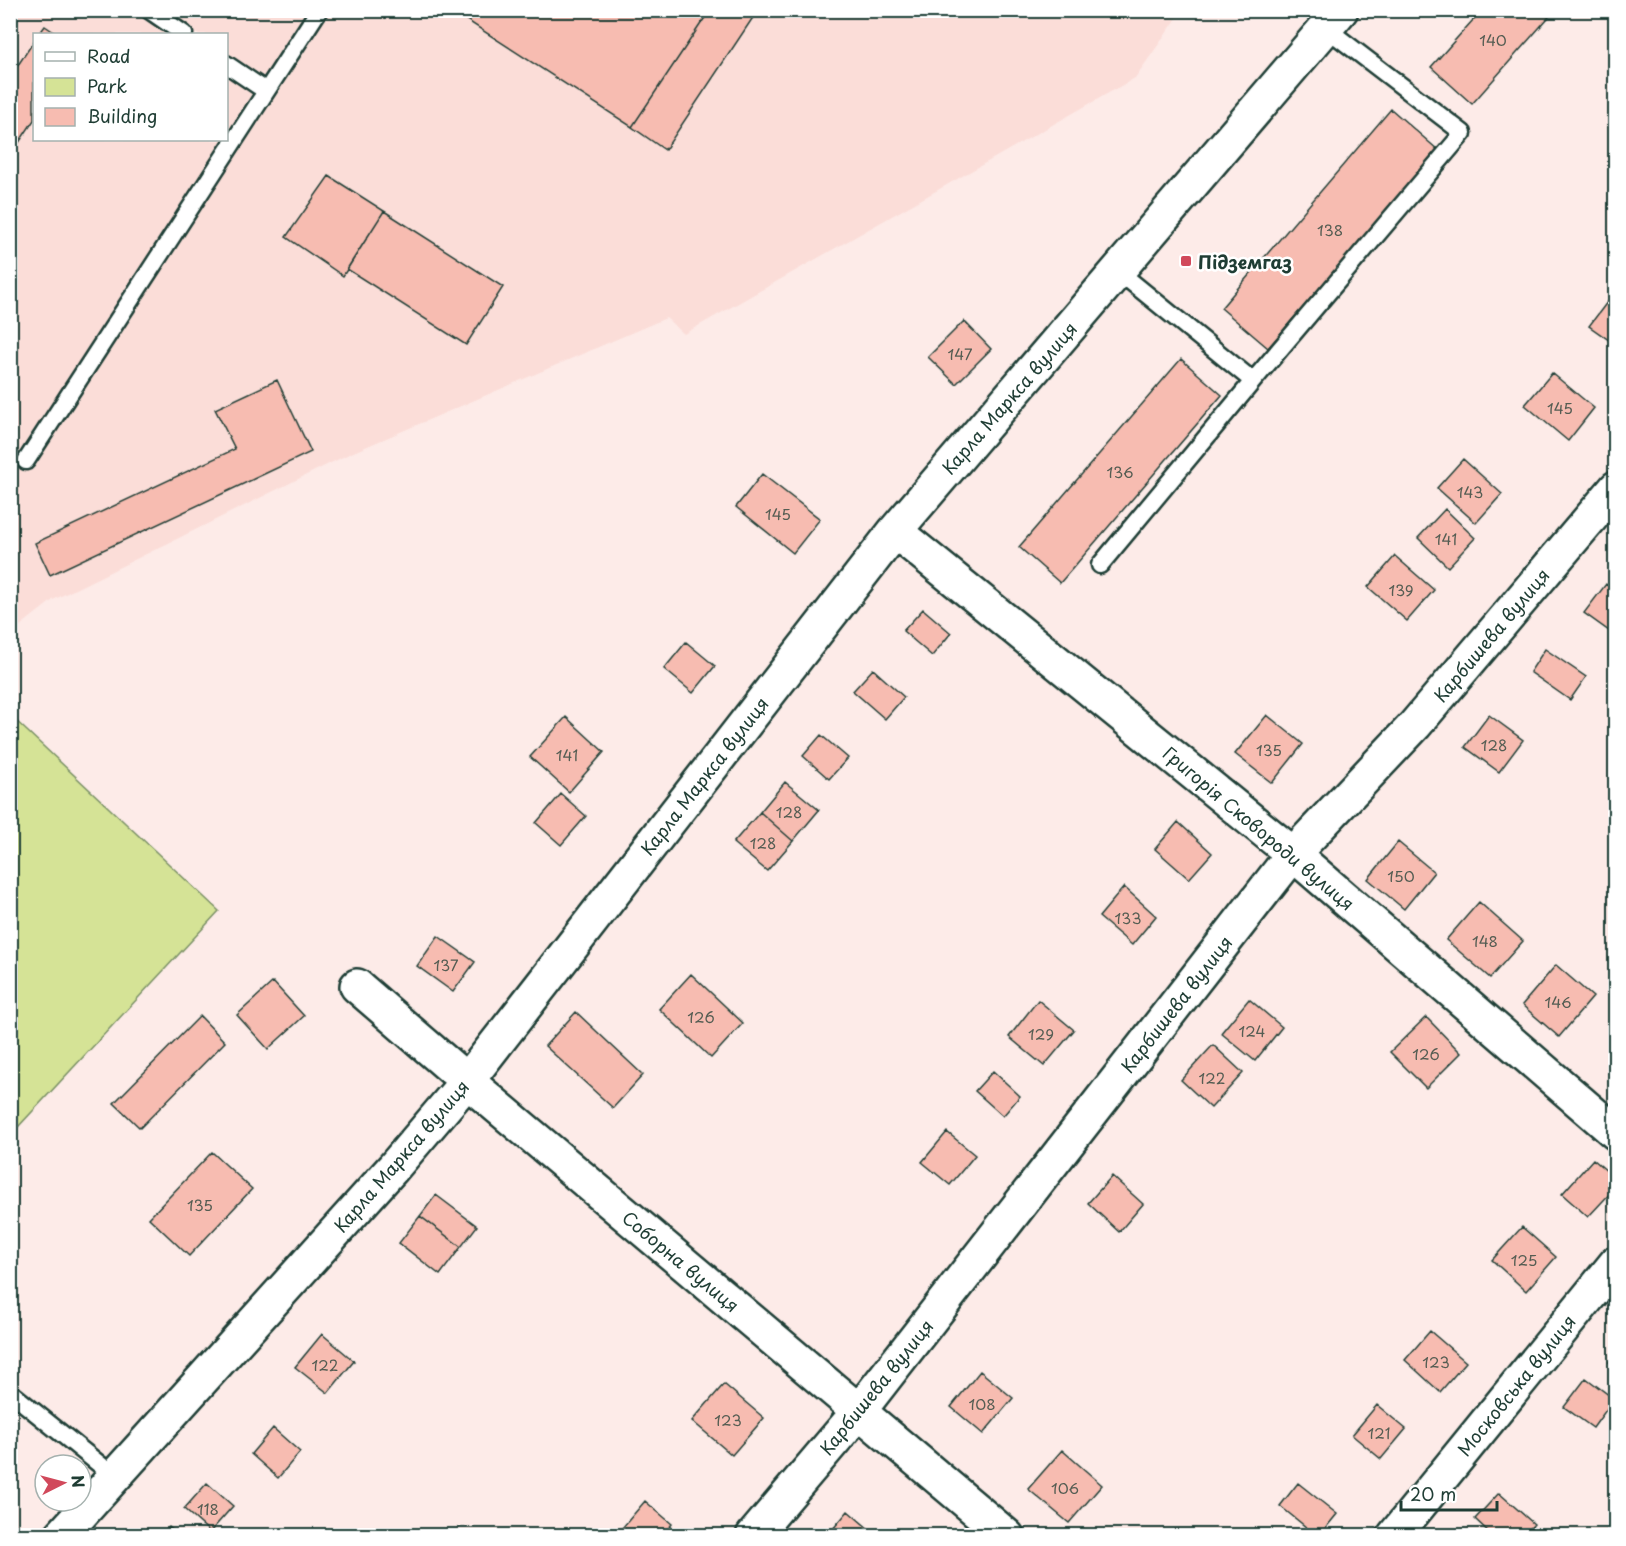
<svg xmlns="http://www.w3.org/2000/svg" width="1626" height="1546" viewBox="0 0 1626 1546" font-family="'Playpen Sans',sans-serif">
<rect width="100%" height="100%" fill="#fdebe8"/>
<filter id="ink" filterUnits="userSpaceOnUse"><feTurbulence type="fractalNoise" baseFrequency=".0167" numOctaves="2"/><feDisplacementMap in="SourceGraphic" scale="12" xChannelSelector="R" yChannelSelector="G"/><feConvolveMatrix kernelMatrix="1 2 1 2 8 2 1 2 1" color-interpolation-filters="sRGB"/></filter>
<g filter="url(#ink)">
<path fill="#fbddd8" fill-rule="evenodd" d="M11,11H1182L1135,78L684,334L666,318L349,454L53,600L11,633ZM34,34H226V140H34Z"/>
<path fill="#d5e396" stroke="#7a9065" stroke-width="1.5" d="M11,716L219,911L17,1128L10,1125Z"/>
<path fill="#f7bcb1" stroke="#1f3d34" stroke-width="1.5" d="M451,10H710L632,127Z
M710,10H758L665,150L632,127Z
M1040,10H1052L1047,16Z
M1482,10H1555L1472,104L1431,67Z
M45,26L57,34H39Z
M34,41V120L10,156V77Z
M1391,109L1438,150L1268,348L1221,308Z
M329,176L384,211L343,276L286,237Z
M384,211L503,287L466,345L347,269Z
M1614,293L1616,294V345L1589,326Z
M964,321L991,349L956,384L928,357Z
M1181,359L1222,395L1060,583L1019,547Z
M1552,373L1594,408L1568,441L1525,405Z
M277,380L311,452L50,575L35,543L235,449L215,409Z
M1463,459L1502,494L1476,523L1437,488Z
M762,474L820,519L793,553L736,507Z
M1445,509L1475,538L1448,567L1418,538Z
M1395,556L1434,590L1407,621L1368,587Z
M1606,584L1616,592V636L1584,613Z
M923,609L951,633L932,656L903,631Z
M686,642L715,666L693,693L664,669Z
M1545,649L1586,677L1570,700L1530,672Z
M873,669L904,697L885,719L853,691Z
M1267,715L1303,744L1272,783L1235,754Z
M1489,715L1523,740L1499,772L1465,747Z
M566,717L604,752L569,792L530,757Z
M821,735L848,758L829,779L803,756Z
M785,782L819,810L793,841L760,812Z
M561,794L586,816L561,845L536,823Z
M760,812L793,841L767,871L733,843Z
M1178,822L1212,853L1189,879L1155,849Z
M1398,842L1434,872L1404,909L1368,879Z
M1124,887L1156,916L1132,945L1099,917Z
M1479,902L1523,941L1490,978L1446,940Z
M438,936L475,962L453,992L417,966Z
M1556,965L1593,997L1559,1037L1522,1005Z
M691,974L743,1023L711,1058L659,1009Z
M273,982L304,1016L268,1049L237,1015Z
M1249,999L1282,1027L1255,1061L1221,1033Z
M1038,1000L1074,1030L1044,1066L1009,1037Z
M576,1012L643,1075L613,1108L545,1046Z
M200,1016L225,1042L140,1128L114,1103Z
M1426,1017L1461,1053L1426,1088L1390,1052Z
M1213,1045L1243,1073L1211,1108L1181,1080Z
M993,1071L1020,1096L1003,1116L975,1091Z
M947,1132L975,1155L950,1185L922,1162Z
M212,1152L252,1189L189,1256L149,1218Z
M1593,1159L1616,1179V1187L1588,1217L1562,1194Z
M1112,1176L1143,1204L1119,1232L1088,1203Z
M436,1195L477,1226L461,1247L420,1216Z
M420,1216L461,1247L440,1275L399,1243Z
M1522,1227L1556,1257L1526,1291L1492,1260Z
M1430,1331L1466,1362L1440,1392L1405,1360Z
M322,1334L354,1361L328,1393L295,1367Z
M1616,1352V1367L1609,1362Z
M980,1371L1013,1398L983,1434L951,1407Z
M1586,1378L1614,1399L1593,1428L1564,1407Z
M724,1384L764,1418L732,1455L692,1421Z
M1377,1405L1406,1429L1381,1459L1352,1435Z
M273,1428L300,1452L278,1478L251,1454Z
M1062,1450L1102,1485L1069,1523L1028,1489Z
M207,1483L233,1506L210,1532L184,1509Z
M1298,1483L1337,1514L1319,1536H1317L1280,1506Z
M1499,1493L1534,1524L1524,1536H1493L1475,1519Z
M645,1501L672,1524L662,1536H618L617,1534Z
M848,1511L877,1536H827Z
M169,1527L179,1536H162Z"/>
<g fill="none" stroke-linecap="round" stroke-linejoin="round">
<g stroke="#1f3d34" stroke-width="21">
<path id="service" d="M149,10L184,34
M226,64L266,91
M1118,271L1253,381
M26,461L319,10
M1100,565L1253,381L1463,133L1326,28
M10,1392L114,1476"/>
</g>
<g stroke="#1f3d34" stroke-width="38">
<path id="minor" d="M357,986L467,1081L1007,1536
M753,1536L859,1411L1293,854L1415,725L1616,488
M1394,1536L1616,1263"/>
</g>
<g stroke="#1f3d34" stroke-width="38">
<path id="tertiary" d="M895,531L1293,854L1616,1133
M61,1536L393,1168L467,1081L895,531L1341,10"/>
</g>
<use href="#service" stroke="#fff" stroke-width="16"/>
<use href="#minor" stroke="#fff" stroke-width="33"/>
<use href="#tertiary" stroke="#fff" stroke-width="33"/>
</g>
</g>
<rect fill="#d1495b" stroke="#fff" stroke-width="2" x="1180" y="255" width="12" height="12" rx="3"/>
<g text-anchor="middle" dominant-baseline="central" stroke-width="5" stroke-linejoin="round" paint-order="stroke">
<g font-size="15" fill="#555d53">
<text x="1493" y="39">140</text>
<text x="1330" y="229">138</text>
<text x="960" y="353">147</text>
<text x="1560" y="407">145</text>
<text x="1120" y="471">136</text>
<text x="1470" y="491">143</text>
<text x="778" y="513">145</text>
<text x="1446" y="538">141</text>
<text x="1401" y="589">139</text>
<text x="1494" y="744">128</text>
<text x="1269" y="749">135</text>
<text x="567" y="754">141</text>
<text x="789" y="811">128</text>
<text x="763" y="842">128</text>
<text x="1401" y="875">150</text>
<text x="1128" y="917">133</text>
<text x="1485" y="940">148</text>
<text x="446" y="964">137</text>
<text x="1558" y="1001">146</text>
<text x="701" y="1016">126</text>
<text x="1252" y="1030">124</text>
<text x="1041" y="1033">129</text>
<text x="1426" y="1053">126</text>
<text x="1212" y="1077">122</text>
<text x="200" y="1204">135</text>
<text x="1524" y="1259">125</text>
<text x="1436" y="1361">123</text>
<text x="325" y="1364">122</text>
<text x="982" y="1403">108</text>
<text x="728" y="1419">123</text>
<text x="1379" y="1432">121</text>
<text x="1065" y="1487">106</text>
<text x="208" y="1508">118</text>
</g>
<g font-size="18" font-weight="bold" fill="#1f3d34" stroke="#fff" text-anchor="start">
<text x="1198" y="261">Підземгаз</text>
</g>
<g font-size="18" fill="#1f3d34" stroke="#fff">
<text transform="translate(1009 398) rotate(-49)">Карла Маркса вулиця</text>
<text transform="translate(1491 635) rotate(-50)">Карбишева вулиця</text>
<text transform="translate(704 776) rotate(-52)">Карла Маркса вулиця</text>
<text transform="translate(1259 828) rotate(40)">Григорія Сковороди вулиця</text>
<text transform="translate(1176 1004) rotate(-52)">Карбишева вулиця</text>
<text transform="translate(401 1156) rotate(-49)">Карла Маркса вулиця</text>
<text transform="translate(681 1261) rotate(40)">Соборна вулиця</text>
<text transform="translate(1516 1385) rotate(-51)">Московська вулиця</text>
<text transform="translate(876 1387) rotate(-51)">Карбишева вулиця</text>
</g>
</g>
<rect width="1626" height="1546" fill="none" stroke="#fff" stroke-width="36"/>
<rect x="18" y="18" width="1590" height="1510" fill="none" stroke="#1f3d34" stroke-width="2" filter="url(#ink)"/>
<rect x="33" y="33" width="195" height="108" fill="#ffffff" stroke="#a5b1ae" stroke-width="1.5"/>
<rect x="45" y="52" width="30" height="9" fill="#ffffff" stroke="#a5b1ae" stroke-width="1.5"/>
<text x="87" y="63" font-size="18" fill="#1f3d34">Road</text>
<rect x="45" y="78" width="30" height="18" fill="#d5e396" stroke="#a5b1ae" stroke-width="1.5"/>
<text x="87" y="93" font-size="18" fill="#1f3d34">Park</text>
<rect x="45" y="108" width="30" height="18" fill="#f7bcb1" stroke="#a5b1ae" stroke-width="1.5"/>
<text x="87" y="123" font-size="18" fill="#1f3d34">Building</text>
<g transform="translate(63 1483) rotate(84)"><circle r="28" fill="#ffffff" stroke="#a5b1ae" stroke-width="1.5"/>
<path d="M0-4.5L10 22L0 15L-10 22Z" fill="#d1495b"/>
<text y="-9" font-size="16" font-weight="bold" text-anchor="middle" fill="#1f3d34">N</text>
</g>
<path d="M1401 1501v9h96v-9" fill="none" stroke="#1f3d34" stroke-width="3"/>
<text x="1410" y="1501" font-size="18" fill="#1f3d34" stroke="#ffffff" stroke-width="4.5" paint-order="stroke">20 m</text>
</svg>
